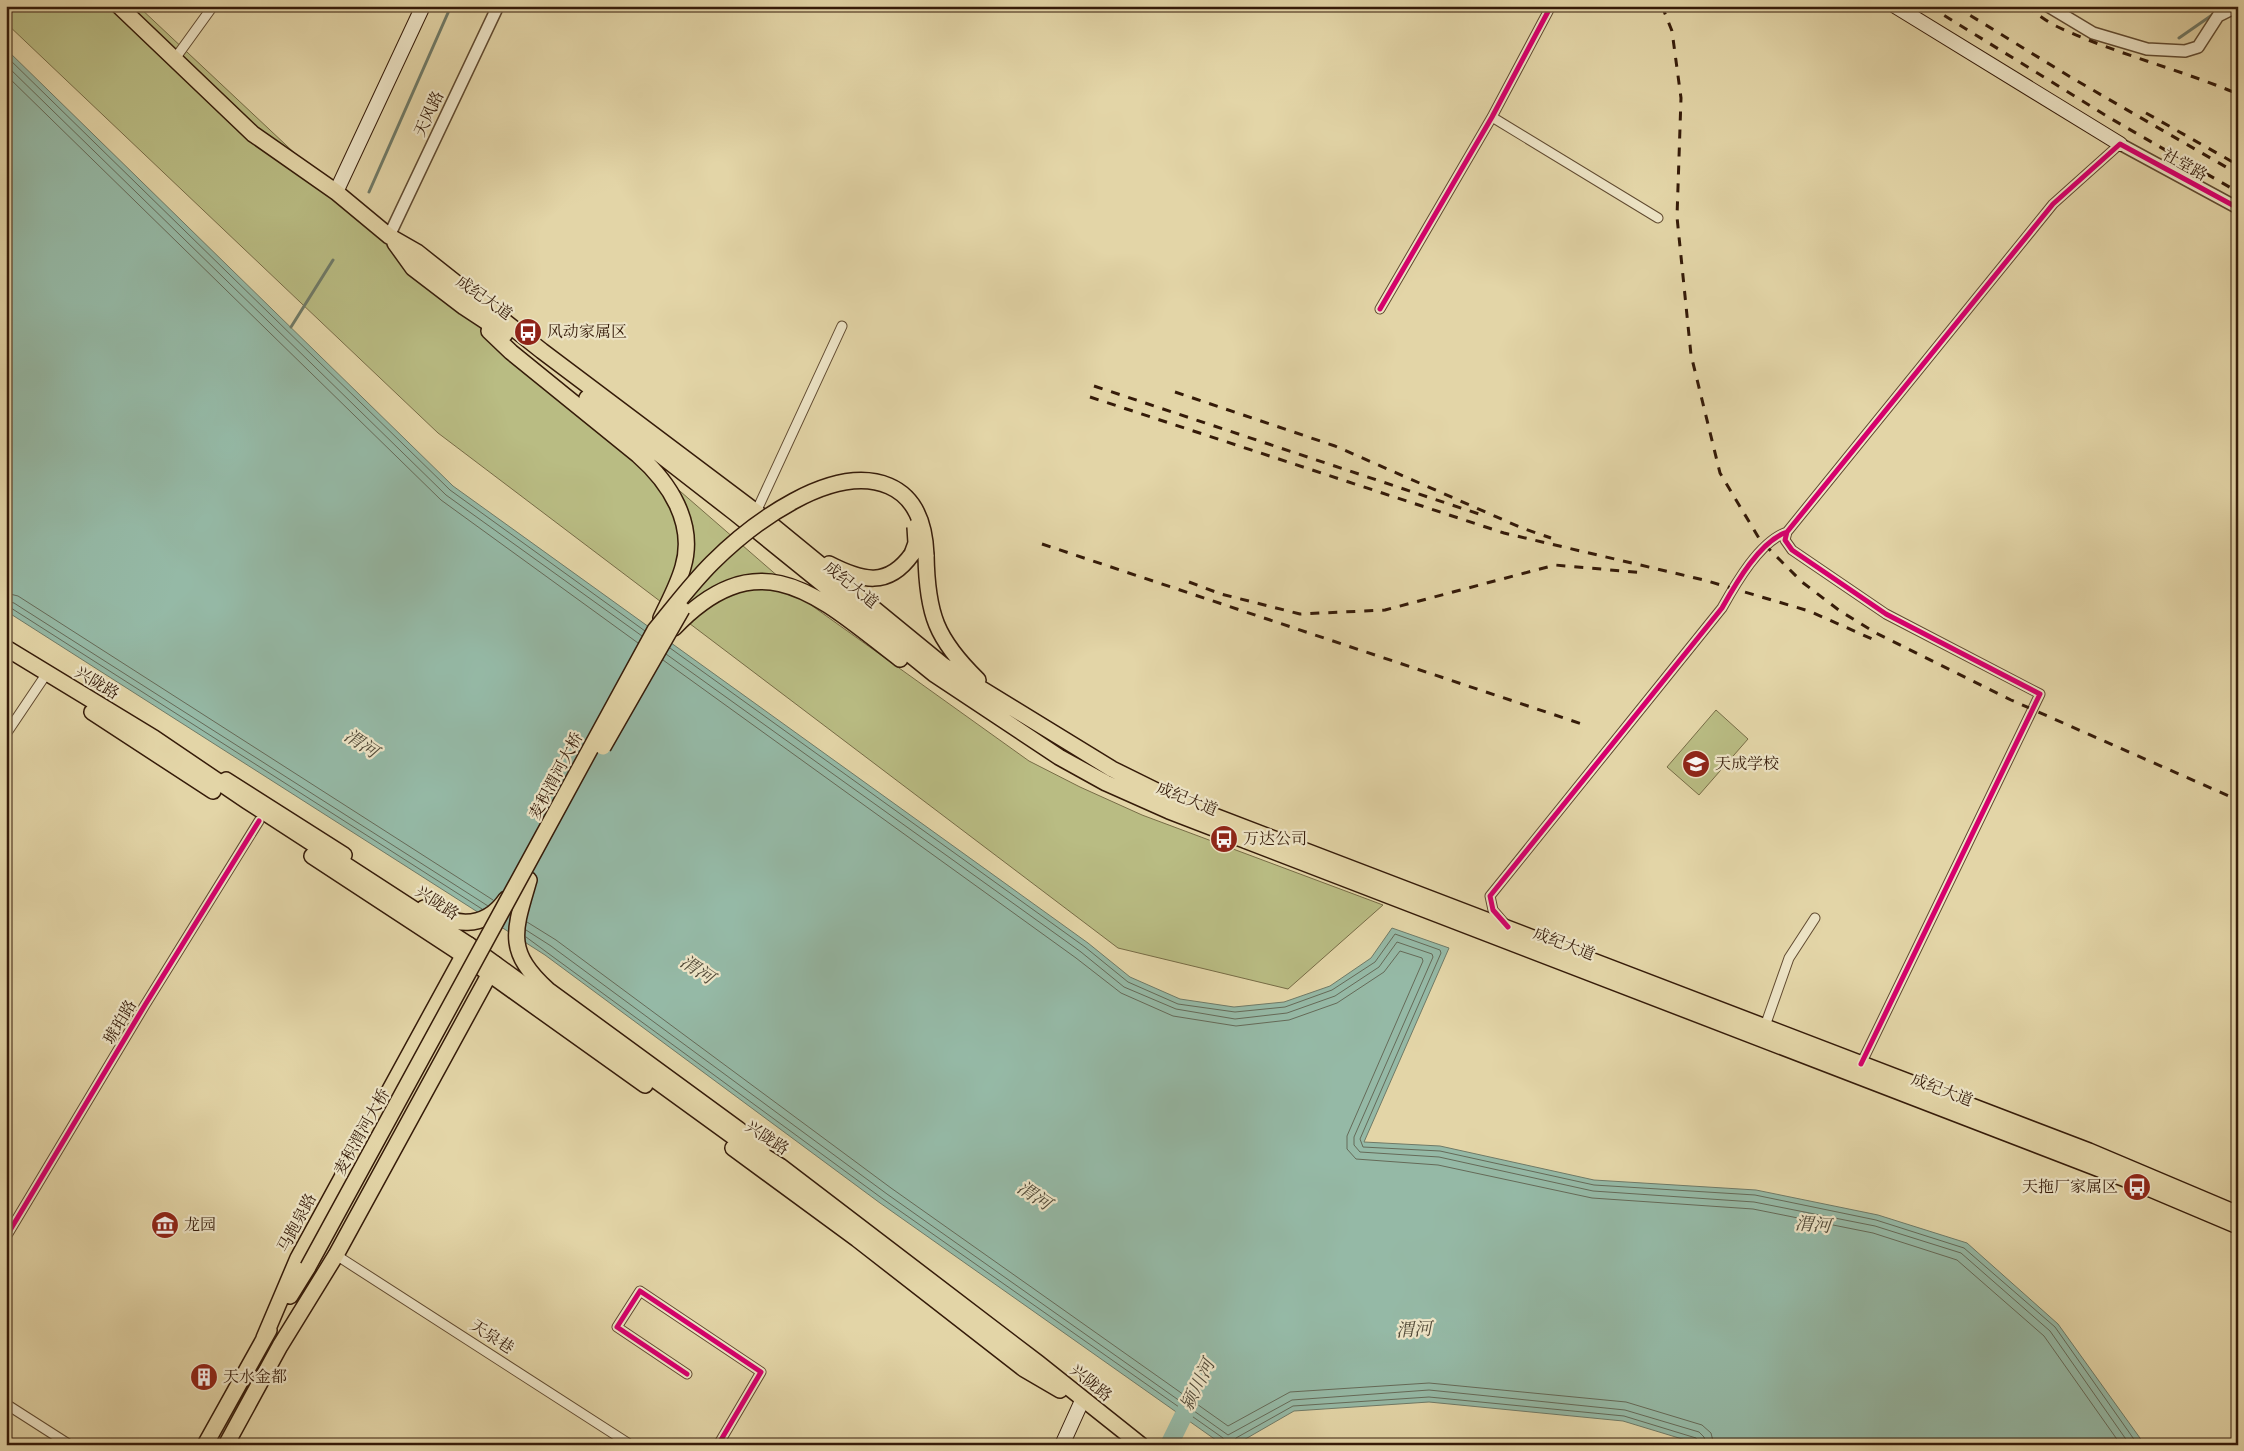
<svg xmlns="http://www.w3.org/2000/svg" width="2244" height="1451" viewBox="0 0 2244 1451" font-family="'IM FELL Double Pica','Noto Serif SC',serif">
<rect width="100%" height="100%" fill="#e3d5a7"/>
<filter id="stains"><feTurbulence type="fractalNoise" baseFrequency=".004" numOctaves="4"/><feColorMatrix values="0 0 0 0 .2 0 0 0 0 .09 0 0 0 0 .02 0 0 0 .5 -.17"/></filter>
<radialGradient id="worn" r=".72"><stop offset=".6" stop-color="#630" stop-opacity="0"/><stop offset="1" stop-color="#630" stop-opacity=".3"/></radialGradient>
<path fill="#b9bc83" stroke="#776c46" d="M6,6H138L336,192L811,605L1029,761L1080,787L1142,815L1383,905L1288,989L1118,948L438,433L6,23Z
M1716,710L1748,739L1699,795L1667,767Z"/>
<path fill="#95b9a6" stroke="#6f7a67" d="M6,49L453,486L1088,943L1130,977L1180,999L1234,1007L1284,1002L1330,986L1371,958L1392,928L1449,948L1364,1142L1440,1146L1594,1180L1756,1190L1878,1215L1967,1243L2058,1324L2145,1445H1702L1623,1421L1429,1402L1294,1411L1235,1445H1223L880,1203L545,955L6,611Z"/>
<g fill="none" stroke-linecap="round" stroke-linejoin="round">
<path stroke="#656a58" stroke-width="1" d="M6,56L450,490L645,631
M6,65L446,495L642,636
M6,75L441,500L638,643
M6,593L18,596L493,900
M6,601L14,603L488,906
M6,607L11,608L482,909
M670,648L1085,947L1128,982L1178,1004L1235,1012L1285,1007L1332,990L1375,962L1395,934L1440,950L1441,953L1360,1139L1363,1147L1440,1151L1594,1185L1755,1195L1876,1220L1964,1248L2055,1327L2138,1445
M666,654L1081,952L1124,987L1176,1009L1235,1019L1287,1013L1335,996L1379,967L1397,942L1432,954L1433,957L1354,1137V1145L1360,1152L1439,1157L1593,1191L1754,1202L1875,1226L1961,1253L2050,1331L2130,1445
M663,660L1076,958L1121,993L1173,1016L1236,1026L1289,1020L1337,1003L1384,972L1400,951L1422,958L1423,961L1347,1136V1149L1356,1159L1438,1165L1592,1198L1753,1209L1873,1233L1957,1260L2044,1336L2121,1445
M527,922L556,940L891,1188L1228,1426L1290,1392L1429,1383L1626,1402L1702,1425L1711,1433L1714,1445
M526,930L551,946L887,1194L1228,1435L1292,1400L1429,1390L1625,1410L1699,1432L1704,1437L1706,1445
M526,937L883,1199L1223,1438L1225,1445
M1233,1445L1236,1438L1293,1406L1429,1397L1624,1416L1696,1438L1700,1445"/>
<path stroke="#6f7a67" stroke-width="3" d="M2179,38L2215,13
M369,192L451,6
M291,327L333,260"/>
<path stroke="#95b9a6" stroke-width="18" d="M1169,1445L1193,1396"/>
<g stroke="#604a30" stroke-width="11">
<path id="minor" d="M174,60L213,6
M1492,117L1658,218
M1380,309L1492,117L1551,6
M756,512L842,326
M6,734L47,673
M1506,925L1493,910L1490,896L1722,608C1736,583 1760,541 1787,532
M1765,1026L1789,958L1815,918
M1861,1064L2040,694L1886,614L1792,550L1785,540L1787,532L2053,204L2120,144
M6,1237L145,1005L259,821
M336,1255L631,1445
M687,1374L617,1327L640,1291L761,1372L718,1445
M6,1404L70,1445"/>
</g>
<g stroke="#604a30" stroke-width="14">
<path id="tertiary" d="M2048,6L2093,33L2147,49L2185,51L2198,47L2218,16L2238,6
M2120,144L2238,208
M389,236L498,6"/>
</g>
<g stroke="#351b09" stroke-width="16">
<path id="secondary" d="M1895,6L2120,144
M336,192L423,6
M1062,1445L1081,1403"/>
</g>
<g stroke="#351b09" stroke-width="18">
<path id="primary" d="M119,6L253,134L336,192L389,236L417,252L542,351L756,512L944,666L1112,769L1183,804L2089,1151L2238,1214
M395,243L413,268L464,307L505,334
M489,331L511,352L638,455C669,482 696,523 683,567C678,585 669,601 661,618
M587,398L735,513L934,674L1059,757L1106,783L1169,811L2141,1185L2238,1226
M926,555C927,614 936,639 978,680
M829,564C862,581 888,588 912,554
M674,628C762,536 821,599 900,659
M226,780L344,855
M529,880C514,931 505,951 548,990L738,1129L762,1150
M424,908C453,926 484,931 506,899
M290,1296L308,1267
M264,1338L298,1258L469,945
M205,1445L269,1330
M226,1445L280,1346L336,1255L495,964"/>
</g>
<g stroke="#351b09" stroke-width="18">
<path id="trunk" d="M6,648L154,738L247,801L469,945L735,1138L780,1166L1038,1363L1141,1445
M92,712L213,791
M312,856L463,955L645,1085
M733,1148L857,1239L1024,1369L1060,1390"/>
</g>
<use href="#minor" stroke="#ede4c6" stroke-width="9"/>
<use href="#tertiary" stroke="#ede4c6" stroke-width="11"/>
<use href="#secondary" stroke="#ede4c6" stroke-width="14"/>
<use href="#primary" stroke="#e3d5a7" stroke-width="15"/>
<use href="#trunk" stroke="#e3d5a7" stroke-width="15"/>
<path stroke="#351b09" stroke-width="3" stroke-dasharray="9 9" stroke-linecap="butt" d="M1662,6L1672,31L1681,98L1677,217L1691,355L1720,473L1760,540L1802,582L1840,611L1876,633L2011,700L2238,800
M1929,6L2110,118L2238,192
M1955,6L2072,78L2238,174
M2026,6C2036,13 2047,22 2058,27C2116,54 2179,69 2238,94
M2146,113L2238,165
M1094,386L1479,514
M1175,392L1335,446L1522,528L1551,538
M1090,397L1504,533L1704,580L1809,611L1879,642
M1042,544L1582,724
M1189,582L1221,594L1300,614L1385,610L1555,565L1645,573"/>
<g stroke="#351b09" stroke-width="18" stroke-linecap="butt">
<path id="primary-bridge" d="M912,554L916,543L915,527
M603,747L682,609
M308,1267L655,630C674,607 691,584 712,563C750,525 832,462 889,486C917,498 925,527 926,555"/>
</g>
<use href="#primary-bridge" stroke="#e3d5a7" stroke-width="15"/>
<g stroke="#ede4c6" stroke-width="8">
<path id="cycleway" d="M1380,309L1492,117L1551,6
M1508,927L1493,910L1490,896L1722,608C1736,583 1760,541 1787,532
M1861,1064L2040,694L1886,614L1792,550L1785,540L1787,532L2053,204L2120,144L2238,208
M6,1237L145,1005L259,821
M687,1374L617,1327L640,1291L761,1372L718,1445"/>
</g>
<use href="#cycleway" stroke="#d6006c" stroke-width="5"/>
</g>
<defs>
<g id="bus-disc" transform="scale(1.4375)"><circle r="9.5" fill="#8f2418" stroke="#ede4c6"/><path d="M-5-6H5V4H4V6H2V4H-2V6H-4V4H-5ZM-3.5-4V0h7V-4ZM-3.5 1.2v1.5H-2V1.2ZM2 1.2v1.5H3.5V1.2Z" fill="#fff"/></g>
<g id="school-disc" transform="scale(1.4375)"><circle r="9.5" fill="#8f2418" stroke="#ede4c6"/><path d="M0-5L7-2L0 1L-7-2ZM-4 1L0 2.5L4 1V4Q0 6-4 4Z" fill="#fff"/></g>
<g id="museum-disc" transform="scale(1.4375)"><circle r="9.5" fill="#8f2418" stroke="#ede4c6"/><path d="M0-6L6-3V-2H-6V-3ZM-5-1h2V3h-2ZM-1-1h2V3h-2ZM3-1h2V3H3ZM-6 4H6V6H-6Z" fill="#fff"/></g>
<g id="building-disc" transform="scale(1.4375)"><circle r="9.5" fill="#8f2418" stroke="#ede4c6"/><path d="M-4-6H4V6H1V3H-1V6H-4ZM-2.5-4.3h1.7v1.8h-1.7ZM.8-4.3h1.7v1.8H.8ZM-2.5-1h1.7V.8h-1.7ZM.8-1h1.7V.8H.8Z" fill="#fff"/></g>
</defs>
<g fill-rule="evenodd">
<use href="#bus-disc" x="528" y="332"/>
<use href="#school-disc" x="1696" y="764"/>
<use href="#bus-disc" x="1224" y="839"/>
<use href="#bus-disc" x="2137" y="1187"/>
<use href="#museum-disc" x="165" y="1225"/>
<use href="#building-disc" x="204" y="1377"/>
</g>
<g text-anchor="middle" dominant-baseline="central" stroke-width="4.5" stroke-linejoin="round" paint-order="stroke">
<g font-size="16" fill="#351b09" stroke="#ede4c6">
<text transform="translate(429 114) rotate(-65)">天风路</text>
<text transform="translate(2185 165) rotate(29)">社堂路</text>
<text transform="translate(484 298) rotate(35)">成纪大道</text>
<text transform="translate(851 585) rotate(39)">成纪大道</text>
<text transform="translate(97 683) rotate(31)">兴陇路</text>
<text transform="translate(556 776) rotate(-62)">麦积渭河大桥</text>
<text transform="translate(1187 799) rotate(22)">成纪大道</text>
<text transform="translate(437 903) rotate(33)">兴陇路</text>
<text transform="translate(1564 944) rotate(21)">成纪大道</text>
<text transform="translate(120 1022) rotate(-59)">琥珀路</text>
<text transform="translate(1942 1090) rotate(21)">成纪大道</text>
<text transform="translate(362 1132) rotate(-61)">麦积渭河大桥</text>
<text transform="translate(767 1138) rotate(33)">兴陇路</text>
<text transform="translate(297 1223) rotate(-62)">马跑泉路</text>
<text transform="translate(492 1337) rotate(33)">天泉巷</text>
<text transform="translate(1091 1383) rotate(39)">兴陇路</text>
</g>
<g font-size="16" fill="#351b09" stroke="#ede4c6" text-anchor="start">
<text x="547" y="332">风动家属区</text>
<text x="1715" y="764">天成学校</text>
<text x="1243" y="839">万达公司</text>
<text x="2118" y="1187" text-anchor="end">天拖厂家属区</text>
<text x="184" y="1225">龙园</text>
<text x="223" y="1377">天水金都</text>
</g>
<g font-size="18" font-style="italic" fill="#524a38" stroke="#ede4c6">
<text transform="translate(361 744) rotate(34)">渭河</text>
<text transform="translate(697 970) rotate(34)">渭河</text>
<text transform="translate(1034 1196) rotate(34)">渭河</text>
<text transform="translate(1813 1225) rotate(5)">渭河</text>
<text transform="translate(1414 1330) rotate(-3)">渭河</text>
<text transform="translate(1198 1385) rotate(-64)">颍川河</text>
</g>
</g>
<rect width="2244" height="1451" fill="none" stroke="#e3d5a7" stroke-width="25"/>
<rect x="8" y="8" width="2229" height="1436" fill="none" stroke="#351b09" stroke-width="2.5"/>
<rect x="12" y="12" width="2219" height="1426" fill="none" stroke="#351b09"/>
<rect width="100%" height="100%" filter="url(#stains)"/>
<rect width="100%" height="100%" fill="url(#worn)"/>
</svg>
